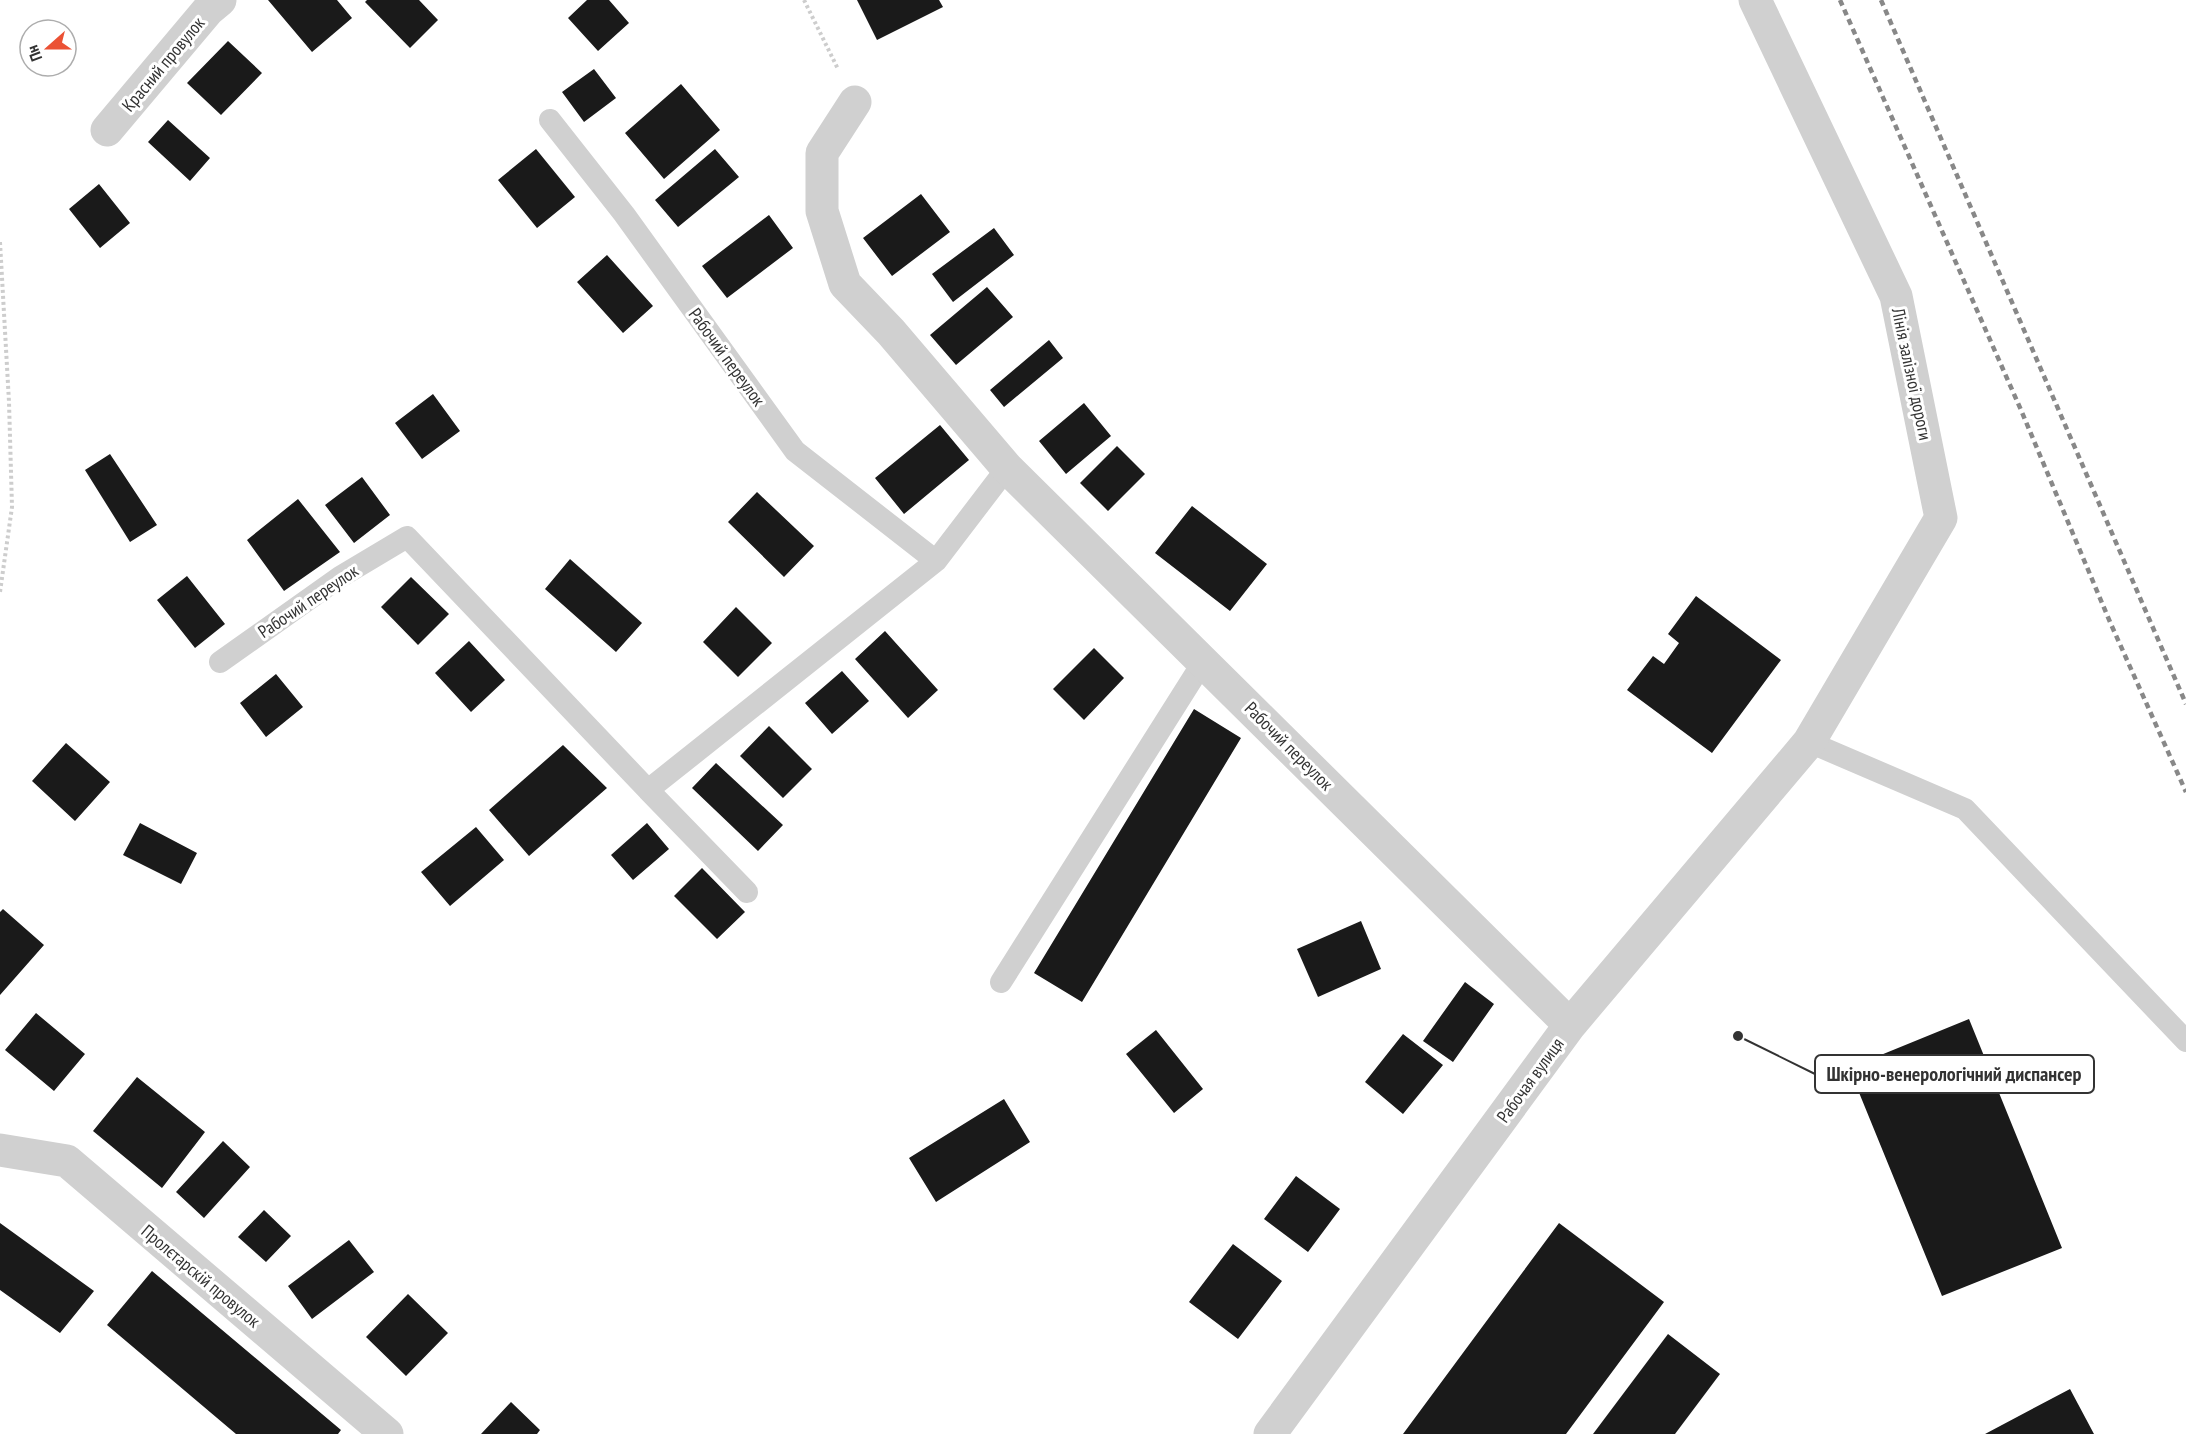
<svg xmlns="http://www.w3.org/2000/svg" width="2186" height="1434" viewBox="0 0 2186 1434" font-family="'PT Sans Narrow',sans-serif">
<rect width="100%" height="100%" fill="#fff"/>
<path fill="#1a1a1a" d="M268,0H337L352,18L312,52Z
M367,0H419L438,20L410,48L365,2Z
M587,0H609L629,23L598,51L568,18Z
M857,0H939L943,7L877,40Z
M228,41L262,73L221,115L187,83Z
M594,69L616,98L584,122L562,92Z
M681,84L720,130L664,179L625,133Z
M168,120L210,158L190,181L148,142Z
M536,149L575,197L537,228L498,180Z
M715,149L739,177L678,227L655,200Z
M99,184L130,223L100,248L69,209Z
M921,194L950,232L892,276L863,238Z
M769,215L793,248L727,298L702,266Z
M994,228L1014,255L953,302L932,274Z
M607,255L653,306L623,333L577,282Z
M987,287L1013,317L956,365L930,335Z
M1049,340L1063,358L1004,407L990,390Z
M433,394L460,431L422,459L395,423Z
M1084,403L1111,436L1066,474L1039,441Z
M940,425L969,460L904,514L875,478Z
M1117,446L1145,474L1108,511L1080,483Z
M110,454L157,525L130,542L85,470Z
M362,477L390,515L354,543L325,505Z
M757,492L814,546L784,577L728,522Z
M298,499L340,552L284,591L247,540Z
M1192,506L1267,564L1230,611L1155,553Z
M570,559L642,623L616,652L545,589Z
M187,576L225,624L195,648L157,600Z
M411,577L449,614L418,645L381,607Z
M1696,596L1781,660L1712,753L1627,690L1653,656L1664,664L1679,643L1668,634Z
M736,607L772,643L738,677L703,642Z
M885,631L938,690L908,718L855,659Z
M469,641L505,680L471,712L435,673Z
M1094,648L1124,678L1084,720L1053,689Z
M842,671L869,701L832,734L805,703Z
M276,674L303,707L266,737L240,703Z
M1194,709L1241,738L1082,1002L1034,973Z
M769,726L812,769L783,798L740,756Z
M66,743L110,782L75,821L32,781Z
M563,745L607,788L529,856L489,810Z
M716,763L783,825L758,851L692,788Z
M140,823L197,853L181,884L123,855Z
M647,823L669,849L633,880L611,855Z
M476,827L504,860L450,906L421,872Z
M702,868L745,912L717,939L674,896Z
M3,909L44,945L0,995V912Z
M1361,921L1381,969L1318,997L1297,949Z
M1465,982L1494,1004L1453,1062L1423,1041Z
M36,1013L85,1054L54,1091L5,1050Z
M1969,1019L2062,1248L1942,1296L1849,1068Z
M1156,1030L1203,1089L1174,1113L1126,1054Z
M1403,1034L1443,1065L1403,1114L1365,1082Z
M137,1077L205,1132L162,1188L93,1131Z
M1004,1099L1030,1142L936,1202L909,1158Z
M223,1141L250,1167L204,1218L176,1192Z
M1296,1176L1340,1209L1308,1252L1264,1219Z
M264,1210L291,1236L266,1262L238,1237Z
M0,1223L94,1291L60,1333L0,1290Z
M1559,1223L1664,1302L1566,1434H1403Z
M349,1240L374,1272L312,1319L288,1286Z
M1233,1244L1282,1281L1238,1339L1189,1302Z
M152,1271L341,1430L338,1434H236L107,1325Z
M408,1294L448,1333L406,1376L366,1337Z
M1668,1334L1720,1374L1675,1434H1593Z
M2070,1389L2094,1434H1985Z
M511,1402L540,1430L537,1434H481Z"/>
<g fill="none" stroke-linecap="round" stroke-linejoin="round">
<path stroke="#cdcdcd" stroke-width="4" stroke-dasharray="3 3" stroke-linecap="butt" d="M804,0L838,69
M0,242L9,402L12,507L0,592"/>
<path stroke="#d0d0d0" stroke-width="22" d="M550,120L624,214L795,451L936,561
M220,662L340,577L407,537L648,790L936,561L1007,468
M1809,742L1965,809L2186,1041
M648,790L747,892
M1001,982L1203,662"/>
<path stroke="#d0d0d0" stroke-width="33" d="M855,102L822,153V211L845,284L891,332L1007,468L1570,1025
M107,130L208,10L220,0
M0,1150L67,1161L387,1434
M1270,1434L1570,1025L1809,742L1941,518L1896,296L1755,0"/>
<path stroke="#888" stroke-width="4.5" stroke-dasharray="6 4.5" stroke-linecap="butt" d="M1840,0L2021,410L2110,622L2186,792
M1881,0L2186,704"/>
</g>
<g text-anchor="middle" dominant-baseline="central" stroke-width="6" stroke-linejoin="round" paint-order="stroke">
<g font-size="18" fill="#333" stroke="#fff">
<text transform="translate(163 64) rotate(-50)">Красний провулок</text>
<text transform="translate(727 357) rotate(54)">Рабочий переулок</text>
<text transform="translate(1912 374) rotate(78)">Лінія залізної дороги</text>
<text transform="translate(308 601) rotate(-34)">Рабочий переулок</text>
<text transform="translate(1289 746) rotate(45)">Рабочий переулок</text>
<text transform="translate(1530 1080) rotate(-54)">Рабочая вулиця</text>
<text transform="translate(201 1276) rotate(40)">Пролєтарскій провулок</text>
</g>
</g>
<path fill="none" stroke="#333" stroke-width="2" d="M1738 1036L1815 1074"/>
<circle fill="#333" stroke="#fff" stroke-width="2" cx="1738" cy="1036" r="6"/>
<rect fill="#fff" stroke="#333" stroke-width="2" x="1815" y="1055" width="279" height="38" rx="6"/>
<g font-size="20" text-anchor="middle" font-weight="bold" fill="#333">
<text x="1954" y="1081">Шкірно-венерологічний диспансер</text>
</g>
<g transform="translate(48 48) rotate(249)"><circle r="28" fill="#ffffff" stroke="#adadad" stroke-width="1.5"/>
<path d="M0-4.5L10 22L0 15L-10 22Z" fill="#eb5134"/>
<text y="-9" font-size="16" font-weight="bold" text-anchor="middle" fill="#333333">Пн</text>
</g>
</svg>
